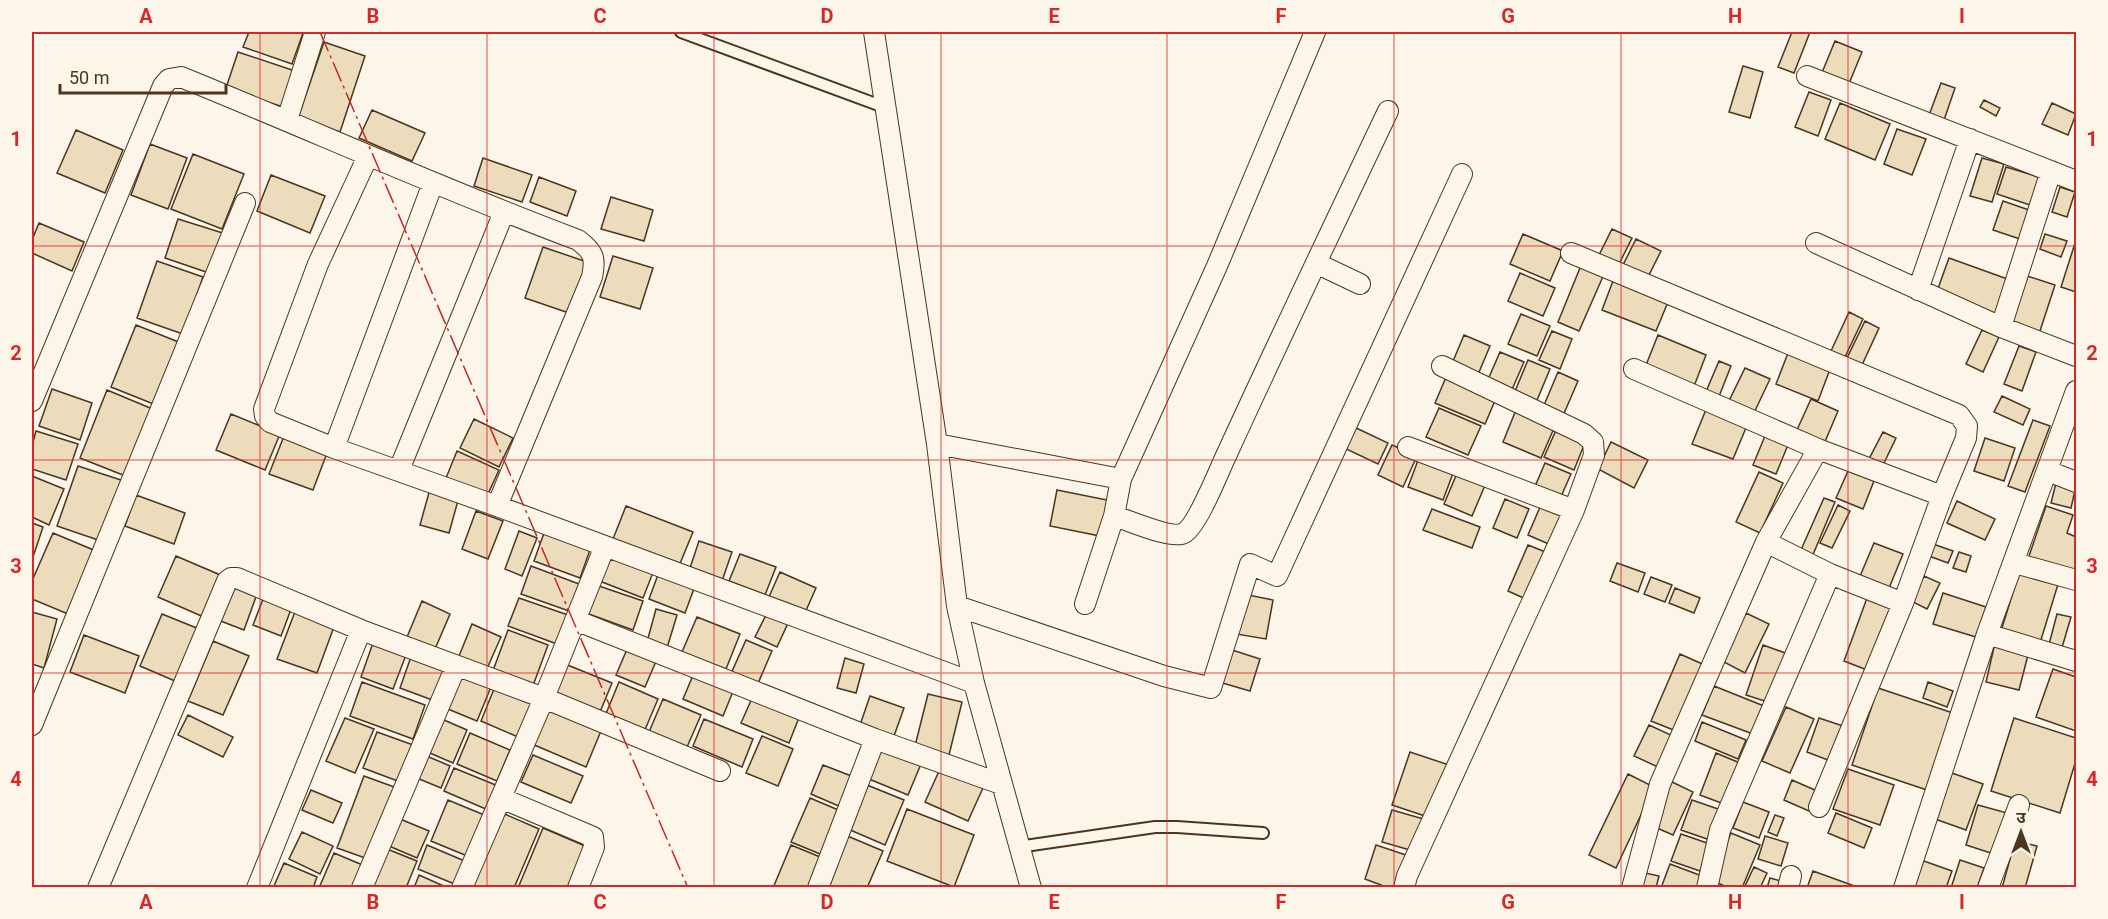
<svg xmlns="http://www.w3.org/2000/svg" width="2108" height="919" viewBox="0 0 2108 919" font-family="Roboto,'Noto Sans Devanagari',sans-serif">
<rect width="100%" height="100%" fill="#fbf6e9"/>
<path fill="#ecdcbc" stroke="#4a3520" stroke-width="1.5" d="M249,32H298L303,33L292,64L243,47Z
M1792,32H1810L1794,73L1778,67Z
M1835,41L1862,52L1848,86L1821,75Z
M324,42L365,56L340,132L298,118Z
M238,52L298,72L286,108L226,88Z
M1743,66L1763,72L1750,118L1729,112Z
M1941,83L1955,88L1943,123L1928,118Z
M1809,92L1831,100L1818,136L1795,127Z
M1984,100L2000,108L1996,116L1980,107Z
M1840,103L1890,124L1875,160L1825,139Z
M2052,103L2076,114L2068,135L2042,124Z
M372,110L425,133L412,161L359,138Z
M1897,129L1926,139L1912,175L1884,164Z
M76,130L123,150L105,193L57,173Z
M150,144L187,158L168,209L131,195Z
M193,154L244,174L222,229L171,209Z
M483,158L532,175L522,202L474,186Z
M1982,158L2004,164L1992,202L1970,196Z
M2006,167L2042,178L2033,206L1997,194Z
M271,175L325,196L310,233L257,211Z
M539,177L576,191L567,216L530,202Z
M2060,187L2075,192L2067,217L2052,212Z
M611,197L653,210L644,241L601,229Z
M2003,201L2029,210L2020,239L1993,230Z
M178,219L226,234L212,274L165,258Z
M39,223L84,242L72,271L32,253V240Z
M1612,229L1632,238L1618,266L1598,257Z
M1523,234L1563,251L1550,281L1510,264Z
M2045,234L2067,241L2061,257L2040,249Z
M1636,239L1661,251L1647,279L1622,267Z
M2076,240V292L2061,287Z
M543,247L587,262L569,313L525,298Z
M613,256L653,268L640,309L600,297Z
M1949,258L2013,281L2000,317L1936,294Z
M157,261L203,277L183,334L137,318Z
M1582,263L1605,272L1579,331L1558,322Z
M1520,273L1555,288L1543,316L1508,301Z
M2024,275L2055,285L2039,334L2008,324Z
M1613,281L1668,302L1656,331L1602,310Z
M1849,312L1863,319L1845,357L1831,351Z
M1521,314L1550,326L1537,356L1508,344Z
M1865,321L1879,328L1862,365L1847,358Z
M136,325L181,343L156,405L111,387Z
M1982,330L1999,337L1983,372L1966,364Z
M1552,331L1572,339L1560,369L1539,360Z
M1464,335L1490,346L1477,377L1451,366Z
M1658,335L1706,355L1693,389L1644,370Z
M2019,346L2036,352L2022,391L2004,384Z
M1790,348L1832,364L1818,401L1776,384Z
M1500,352L1524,362L1510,394L1486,384Z
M1528,360L1550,369L1535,405L1513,396Z
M1719,361L1731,366L1718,399L1705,394Z
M1745,368L1770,379L1753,415L1728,403Z
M1558,372L1578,381L1562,418L1542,410Z
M1447,375L1497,396L1485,424L1435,403Z
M52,389L92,403L80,440L39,426Z
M107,390L155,410L128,477L80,458Z
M2002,396L2030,409L2023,425L1994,412Z
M1811,399L1838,411L1824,444L1796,432Z
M1707,407L1748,423L1733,459L1692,444Z
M1439,408L1481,426L1468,455L1426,437Z
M1516,410L1555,426L1541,458L1503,442Z
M231,414L280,434L265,470L216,450Z
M474,419L513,438L499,467L460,448Z
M2033,420L2050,426L2025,492L2008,486Z
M1352,426L1388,443L1378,464L1342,447Z
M1557,428L1586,440L1574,470L1544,457Z
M36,431L78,444L66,480L32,469V446Z
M1767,431L1790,440L1776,474L1753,465Z
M1883,432L1896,438L1883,465L1869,459Z
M284,436L327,453L313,490L269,474Z
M1985,438L2015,448L2004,481L1974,471Z
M1611,442L1648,460L1634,488L1598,469Z
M1392,445L1417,456L1403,487L1378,475Z
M457,451L499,470L487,496L446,478Z
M1420,455L1455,468L1443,500L1408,487Z
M1545,463L1571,474L1559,501L1533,491Z
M78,466L124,481L104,542L57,526Z
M1458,471L1486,483L1472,516L1444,504Z
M1848,471L1874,481L1863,509L1836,498Z
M1759,472L1783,483L1760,533L1736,522Z
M32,476L64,489L49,525L32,517Z
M2057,479L2076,486L2071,508L2051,503Z
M430,489L459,497L449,533L420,525Z
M1057,490L1112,501L1105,537L1050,526Z
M136,495L185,513L174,544L125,526Z
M1824,498L1835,502L1812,557L1800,552Z
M1505,499L1529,509L1517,538L1493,528Z
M1957,501L1995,519L1985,540L1947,523Z
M1838,505L1850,511L1832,548L1820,543Z
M626,506L693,532L679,566L613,539Z
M2046,506L2073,515L2067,533L2076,537V574L2028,559Z
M1540,507L1563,517L1551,545L1528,535Z
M1432,509L1480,527L1472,548L1423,530Z
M476,511L503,521L488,559L462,549Z
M32,523L43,527L32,560Z
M519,531L537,538L522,576L505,569Z
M53,533L96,551L68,614L32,599V581Z
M544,533L590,550L580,578L534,561Z
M699,541L732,552L722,581L689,571Z
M1874,543L1903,554L1887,593L1858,581Z
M1933,544L1953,551L1948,563L1929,556Z
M1528,545L1548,553L1528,600L1508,591Z
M608,552L654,570L643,598L597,580Z
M1959,552L1971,556L1966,572L1953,568Z
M740,554L776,567L765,595L729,581Z
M176,556L225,577L206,618L158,597Z
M1617,563L1645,573L1638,592L1610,581Z
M531,566L579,584L569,611L521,594Z
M2020,570L2059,581L2040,643L2001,631Z
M659,572L695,586L685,613L649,599Z
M780,572L816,588L804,615L768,599Z
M1924,576L1940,583L1927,609L1911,601Z
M1651,577L1672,585L1665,602L1644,594Z
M231,584L257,594L244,630L218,620Z
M596,585L643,601L633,630L586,613Z
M1675,588L1700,598L1694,613L1669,603Z
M1943,593L1986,607L1976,637L1933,624Z
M265,594L293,604L281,636L253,625Z
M1243,594L1273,600L1266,639L1236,634Z
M519,598L568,615L557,644L508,626Z
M1867,598L1891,607L1867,670L1844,661Z
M422,601L450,614L435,649L407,637Z
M296,609L335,624L317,673L277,659Z
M656,609L677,615L667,648L647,642Z
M768,611L789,621L777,647L755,637Z
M32,612L57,619L44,668L32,664Z
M1746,613L1769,624L1745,673L1722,661Z
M162,614L204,631L182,684L140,666Z
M2057,614L2071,617L2061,651L2048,648Z
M697,617L740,634L726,669L682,652Z
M472,624L501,637L485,673L457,661Z
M508,630L548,645L531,691L491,676Z
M84,635L139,656L125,693L70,672Z
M746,640L772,651L756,688L730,676Z
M213,641L249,656L223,715L188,701Z
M373,643L406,655L393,689L361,677Z
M1995,643L2029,651L2019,690L1986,682Z
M1763,645L1788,654L1771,703L1746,695Z
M628,647L657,659L645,687L616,675Z
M1229,649L1260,659L1250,691L1219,682Z
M412,654L447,667L435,701L400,688Z
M1680,654L1709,667L1681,733L1651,721Z
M845,658L864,664L856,693L837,688Z
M565,664L612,683L600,712L553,693Z
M2053,669L2076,677V731L2036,717Z
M457,673L491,687L477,721L443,707Z
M694,673L734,689L723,716L683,699Z
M362,682L425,705L413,739L350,716Z
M619,682L658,699L644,732L605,716Z
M1928,682L1953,691L1947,707L1923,698Z
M1714,686L1764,706L1753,734L1702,715Z
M1878,688L1953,713L1927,790L1852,765Z
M494,689L531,704L518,737L481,721Z
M928,694L962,702L949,755L915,746Z
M753,696L800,715L789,743L741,723Z
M870,696L904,708L894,736L860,725Z
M663,699L701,715L687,747L649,732Z
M1786,707L1814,719L1790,773L1762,761Z
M547,708L601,731L586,767L532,744Z
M188,715L233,737L223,757L178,735Z
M437,717L467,730L453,763L423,750Z
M345,718L374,729L355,773L326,761Z
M1819,718L1846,727L1833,762L1807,752Z
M2014,718L2076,738V760L2060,813L1991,791Z
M704,719L753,739L742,767L693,746Z
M1702,722L1746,740L1738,759L1695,741Z
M1649,725L1673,736L1658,767L1634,756Z
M377,732L416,746L403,783L363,768Z
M470,733L510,750L497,781L457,764Z
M762,736L793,749L778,786L746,773Z
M877,746L921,764L908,795L864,777Z
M1410,752L1449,765L1431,818L1392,805Z
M1716,753L1740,763L1724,804L1700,795Z
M422,754L450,766L441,788L412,776Z
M533,755L583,776L571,803L521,782Z
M823,765L854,777L841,807L811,794Z
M454,768L498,786L488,810L444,791Z
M940,769L983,788L968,821L925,802Z
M1848,769L1894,785L1880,825L1833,809Z
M1952,773L1983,784L1966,830L1935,819Z
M1628,774L1654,787L1616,868L1589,855Z
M364,776L397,788L371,860L337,848Z
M1792,780L1817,791L1809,811L1784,800Z
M1670,781L1693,792L1673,835L1650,825Z
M867,785L904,800L885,845L848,829Z
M311,790L342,803L333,823L302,810Z
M810,798L843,812L825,856L791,842Z
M448,800L489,817L472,858L431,841Z
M1692,800L1721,810L1710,840L1681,830Z
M1743,802L1769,812L1759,838L1733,828Z
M1978,805L2007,813L1994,854L1966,845Z
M907,809L974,835L954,887L887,861Z
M1392,810L1427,820L1417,852L1382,842Z
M500,812L539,829L514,888H474L469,885Z
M1836,813L1872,828L1864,848L1828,833Z
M1775,815L1784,818L1777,836L1768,832Z
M400,819L429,831L417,858L389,846Z
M543,828L585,846L567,888H518Z
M302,832L333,846L320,874L289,859Z
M1731,833L1760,845L1742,888H1729L1711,880Z
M1681,834L1710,844L1700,871L1671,861Z
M845,835L883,851L867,888H829Z
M1765,836L1788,843L1781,866L1758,859Z
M2015,841L2037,846L2025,888H2002Z
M427,845L467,862L457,885L418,869Z
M791,845L825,859L813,888H773Z
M1376,845L1406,855L1396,888H1389L1365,879Z
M387,849L417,861L406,888H370Z
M334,853L365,866L356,888H319Z
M1921,860L1952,871L1946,888H1919L1912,885Z
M1960,860L1984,868L1977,888H1951Z
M284,863L317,877L313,888L274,886Z
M1670,864L1702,876L1698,888H1661Z
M1754,867L1767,873L1760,888H1744Z
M1813,871L1860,888H1807Z
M1641,872L1659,876L1656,888H1637Z
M419,875L448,888H414Z
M1770,878L1781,881L1778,888H1767Z"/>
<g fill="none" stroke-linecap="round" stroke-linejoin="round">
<g stroke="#4a3520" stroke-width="14">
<path id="lane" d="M681,32L884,107
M1018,847L1155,827H1177L1263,833"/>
</g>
<g stroke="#4a3520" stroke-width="22">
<path id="street" d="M874,32L937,444L957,606L974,683L1031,888
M1807,76L2076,181
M287,120L315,32
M368,156L318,264L264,409L265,416L270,422L334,448L497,506L974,683
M1816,243L2001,327L2076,356
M1571,253L1959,415L1967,426L1966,438L1942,496L1903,603L1819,807
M1316,263L1360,284
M1918,290L1970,139
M2001,327L2051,171
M1634,369L1818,449L1942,496
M32,401L163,86L169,79L181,77C314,131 444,190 578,240C594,252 596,258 592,277L497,506
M937,444L1121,479
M1408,447L1574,510
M334,448L433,183
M399,470L504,212
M2048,471L2076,482
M1114,516C1128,520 1172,540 1184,533C1197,526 1218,473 1225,458C1278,342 1333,227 1388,111
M1766,542L1830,574L1903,603
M2015,563L2076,580
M1085,604L1114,516L1121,479L1217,266L1315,32
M957,606L1164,676L1211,688L1250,564L1277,576L1462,174
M575,620L875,739L1001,784
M1987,634L2076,661
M32,725L245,203
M501,798L593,837L594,847L578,888
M98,888L227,581L231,578H237L361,630L544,698L720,771
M257,888L361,630
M362,888L456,666
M462,888L544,698L605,546
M818,888L875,739
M1404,888L1407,876L1574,510L1594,455L1593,442L1584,434L1442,366
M1632,888L1660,784L1766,542L1818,449
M1707,888L1720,830L1830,574
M1788,888L1791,876
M1904,888L1987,634L2076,391
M1988,888L2019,805"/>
</g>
<use href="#lane" stroke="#fbf6e9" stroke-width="10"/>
<use href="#street" stroke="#fbf6e9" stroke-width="20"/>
<path stroke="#c62828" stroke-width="1.5" stroke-dasharray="21 4.5 3 4.5" stroke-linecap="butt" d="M320,32L688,888"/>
</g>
<path fill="none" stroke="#d62828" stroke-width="1.5" stroke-opacity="0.55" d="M260,32V888M487,32V888M714,32V888M941,32V888M1167,32V888M1394,32V888M1621,32V888M1848,32V888M32,246H2076M32,460H2076M32,673H2076"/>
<rect width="2108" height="919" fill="none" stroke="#fbf6e9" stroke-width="66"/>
<g transform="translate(2021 832)" stroke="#fbf6e9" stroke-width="4.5" paint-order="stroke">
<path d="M0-4.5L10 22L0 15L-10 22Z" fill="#4a3520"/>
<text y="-9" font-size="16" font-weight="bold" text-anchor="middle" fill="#4a3520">उ</text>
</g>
<path d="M60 84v9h166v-9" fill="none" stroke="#4a3520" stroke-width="3"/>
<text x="69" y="84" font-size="18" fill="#4a3520" stroke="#fbf6e9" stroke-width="4.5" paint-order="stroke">50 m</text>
<rect x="33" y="33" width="2042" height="853" fill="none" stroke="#d62828" stroke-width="2"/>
<g font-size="20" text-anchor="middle" font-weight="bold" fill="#d62828">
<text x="146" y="23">A</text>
<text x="373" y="23">B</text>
<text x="600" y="23">C</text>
<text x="827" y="23">D</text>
<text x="1054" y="23">E</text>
<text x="1281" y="23">F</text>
<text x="1508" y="23">G</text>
<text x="1735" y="23">H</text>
<text x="1962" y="23">I</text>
<text x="16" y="146">1</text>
<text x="2092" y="146">1</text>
<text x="16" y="360">2</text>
<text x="2092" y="360">2</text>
<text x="16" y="573">3</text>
<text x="2092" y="573">3</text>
<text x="16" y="786">4</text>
<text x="2092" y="786">4</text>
<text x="146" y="909">A</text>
<text x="373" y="909">B</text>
<text x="600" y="909">C</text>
<text x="827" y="909">D</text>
<text x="1054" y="909">E</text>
<text x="1281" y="909">F</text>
<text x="1508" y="909">G</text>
<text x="1735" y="909">H</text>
<text x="1962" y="909">I</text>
</g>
</svg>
